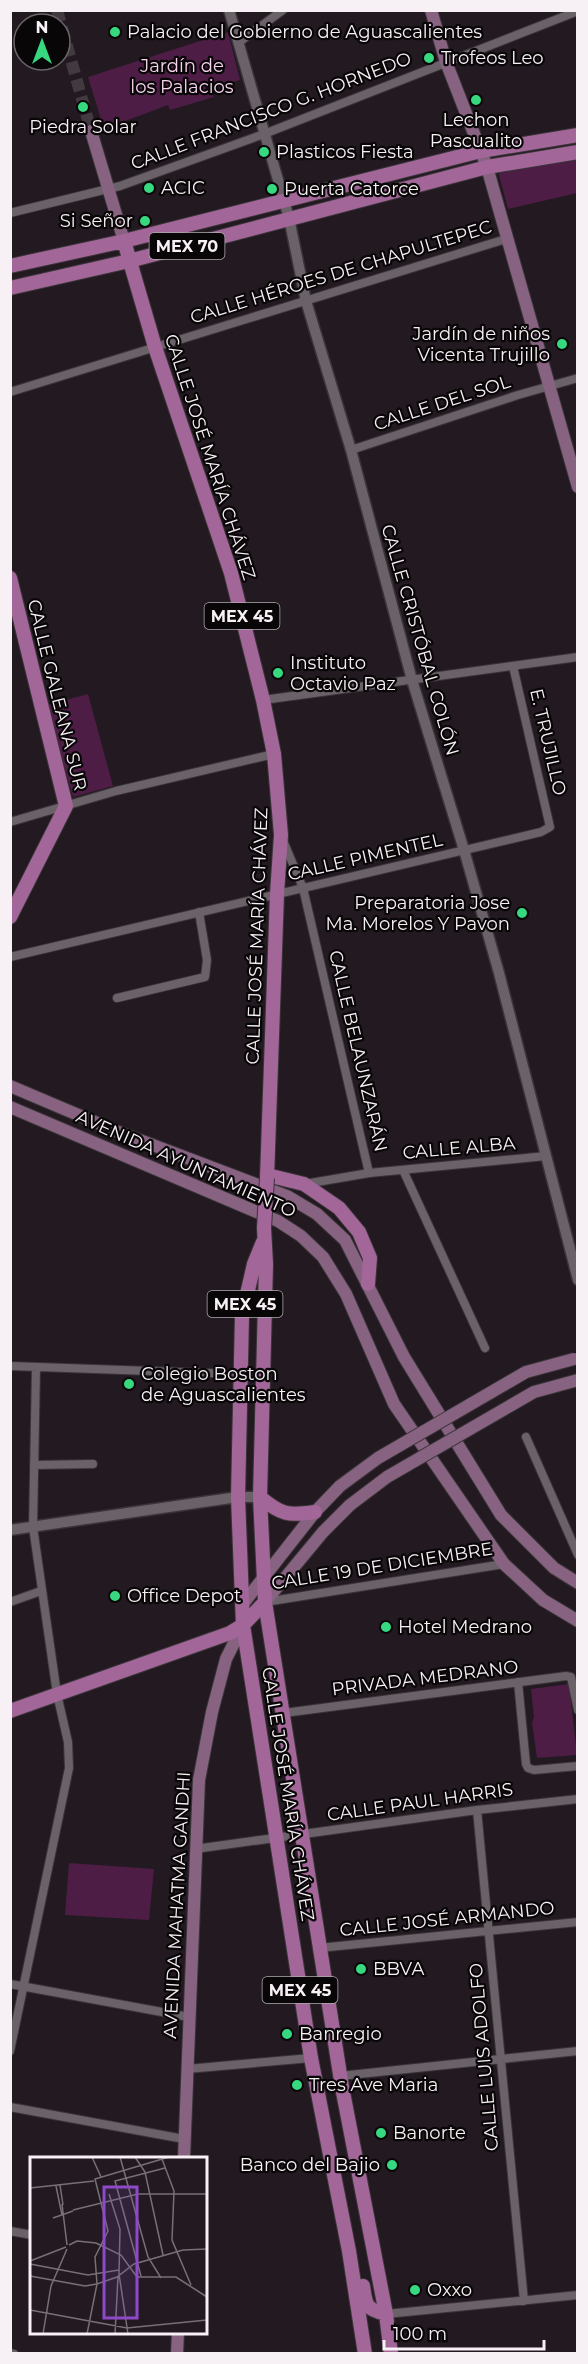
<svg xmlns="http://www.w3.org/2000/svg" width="588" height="2364" viewBox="0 0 588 2364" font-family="Montserrat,sans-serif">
<rect width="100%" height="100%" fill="#221a20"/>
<path fill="#4d1d45" d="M228,32L240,80L211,89L214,97L170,110L168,105L104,129L88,77Z
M577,158V193L508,209L498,171Z
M88,694L113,786L73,797L47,705Z
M569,1684L577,1755L537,1758L532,1723L534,1717L531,1689Z
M69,1863L154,1869L149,1920L65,1915Z"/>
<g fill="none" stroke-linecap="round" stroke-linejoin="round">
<path stroke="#423a40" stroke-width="12" stroke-dasharray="12 6" stroke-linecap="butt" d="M57,10L91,131"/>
<g stroke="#3a3439" stroke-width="10">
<path id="minor" d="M238,43L283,10
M10,213L120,186L264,134L578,11
M10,392L509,238
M351,450L518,395L578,378
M263,700L578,657
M10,822L116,791L274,754
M282,838L303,888L369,1173
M10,957L541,832L550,827L513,666
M117,998L205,977L207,960L199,912
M403,1170L485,1348
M305,1184L369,1173L546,1156
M10,1366L263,1375
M526,1437L578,1555
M34,1465L93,1464
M10,1602L41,1591
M265,1602L504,1564
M518,1682L526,1764L528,1768L534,1770L578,1766
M284,1713L566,1676L571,1677L578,1710
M477,1810L524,2301
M195,1849L477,1810L578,1799
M319,1948L578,1922
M10,1984L189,2017
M10,2051L69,1768L68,1742L57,1694L33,1527L36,1368
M187,2069L311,2058
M340,2076L578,2051
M10,2107L184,2139
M10,2231L32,2235
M386,2314L578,2295
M10,2353L14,2354"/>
</g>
<g stroke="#3a3439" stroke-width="13">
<path id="tertiary" d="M229,10L289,218L306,301L351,450L412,680L464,850L499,973L578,1280
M10,1530L238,1497H260"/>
</g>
<g stroke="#3a3439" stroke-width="14">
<path id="secondary" d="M431,10L446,62L487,167L578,487
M91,131L124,241
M10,1086L116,1131L287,1196L317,1214L345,1240L404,1357L501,1515L554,1568L578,1583
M10,1107L278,1221L301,1236L323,1257L346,1294L394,1404L504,1564L543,1600L578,1621
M265,1602L323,1532L350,1505
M242,1605L315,1512L340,1486
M184,2158L199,1780L212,1712L226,1659L243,1625
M177,2354L178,2332"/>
</g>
<g stroke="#3a3439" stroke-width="16">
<path id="primary" d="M124,241L155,347L231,573L263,700L274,754L281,835L277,894L267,1178
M10,266L124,241L481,151L578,135
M10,288L129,261L487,167L578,152
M10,578L66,806L10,917
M267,1175L304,1184L339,1208L359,1232L370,1258L368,1284
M264,1228L266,1264L260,1497L265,1602L342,2087L386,2314L391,2354
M263,1242L254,1264L242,1316L238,1497L243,1625L311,2058L349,2251L365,2354
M260,1497C281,1515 289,1516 315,1512
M10,1711L230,1633L243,1625L265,1602
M363,2286C366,2305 365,2309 386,2314"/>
</g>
<use href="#minor" stroke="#6b6169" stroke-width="8"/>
<use href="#tertiary" stroke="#6b6169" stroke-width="10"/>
<use href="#secondary" stroke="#876381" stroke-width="12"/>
<use href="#primary" stroke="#a36698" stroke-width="14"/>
<g stroke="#3a3439" stroke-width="14" stroke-linecap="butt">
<path id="secondary-bridge" d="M340,1486L378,1458L526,1372L574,1359
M350,1505L387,1477L534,1392L578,1380"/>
</g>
<g stroke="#3a3439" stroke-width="16" stroke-linecap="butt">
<path id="primary-bridge" d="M264,1228L267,1178"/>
</g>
<use href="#secondary-bridge" stroke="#876381" stroke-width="12"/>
<use href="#primary-bridge" stroke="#a36698" stroke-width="14"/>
</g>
<g fill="#36d880" stroke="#090608" stroke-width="2">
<circle cx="115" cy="32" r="6"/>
<circle cx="429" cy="58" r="6"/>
<circle cx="476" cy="100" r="6"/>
<circle cx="83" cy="107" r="6"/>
<circle cx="264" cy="152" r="6"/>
<circle cx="149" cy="188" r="6"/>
<circle cx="272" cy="189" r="6"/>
<circle cx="145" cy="221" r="6"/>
<circle cx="562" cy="344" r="6"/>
<circle cx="278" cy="673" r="6"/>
<circle cx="522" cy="913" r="6"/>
<circle cx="129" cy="1384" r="6"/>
<circle cx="115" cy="1596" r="6"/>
<circle cx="386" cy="1627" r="6"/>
<circle cx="361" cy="1969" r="6"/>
<circle cx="287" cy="2034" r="6"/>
<circle cx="297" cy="2085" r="6"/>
<circle cx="381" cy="2133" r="6"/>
<circle cx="392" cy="2165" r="6"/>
<circle cx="415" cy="2290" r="6"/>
</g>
<g text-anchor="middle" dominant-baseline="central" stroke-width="4.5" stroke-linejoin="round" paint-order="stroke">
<g fill="#090608" stroke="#b0aaae" stroke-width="1.5">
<rect x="149.5" y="233" width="75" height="26" rx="4.5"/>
<rect x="204.5" y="603" width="75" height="26" rx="4.5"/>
<rect x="207.5" y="1291" width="75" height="26" rx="4.5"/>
<rect x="262.5" y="1977" width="75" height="26" rx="4.5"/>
</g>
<g font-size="16" font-weight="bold" fill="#f7f0f5">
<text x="187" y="246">MEX 70</text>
<text x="242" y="616">MEX 45</text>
<text x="245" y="1304">MEX 45</text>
<text x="300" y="1990">MEX 45</text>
</g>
<g font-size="18" fill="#f7f0f5" stroke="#090608" text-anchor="start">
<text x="127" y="32">Palacio del Gobierno de Aguascalientes</text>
<text x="441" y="58">Trofeos Leo</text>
<text x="476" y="120" text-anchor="middle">Lechon<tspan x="476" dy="21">Pascualito</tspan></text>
<text x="83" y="127" text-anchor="middle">Piedra Solar</text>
<text x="276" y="152">Plasticos Fiesta</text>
<text x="161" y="188">ACIC</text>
<text x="284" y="189">Puerta Catorce</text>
<text x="133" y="221" text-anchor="end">Si Señor</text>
<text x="550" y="334" text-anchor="end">Jardín de niños<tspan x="550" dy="21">Vicenta Trujillo</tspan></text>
<text x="290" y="663">Instituto<tspan x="290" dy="21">Octavio Paz</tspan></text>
<text x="510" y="903" text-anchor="end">Preparatoria Jose<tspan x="510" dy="21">Ma. Morelos Y Pavon</tspan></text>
<text x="141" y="1374">Colegio Boston<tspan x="141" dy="21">de Aguascalientes</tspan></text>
<text x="127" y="1596">Office Depot</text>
<text x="398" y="1627">Hotel Medrano</text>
<text x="373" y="1969">BBVA</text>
<text x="299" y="2034">Banregio</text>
<text x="309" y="2085">Tres Ave Maria</text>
<text x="393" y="2133">Banorte</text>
<text x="380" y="2165" text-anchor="end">Banco del Bajio</text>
<text x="427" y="2290">Oxxo</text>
</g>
<g font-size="18" fill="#f6d2ed" stroke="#090608">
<text x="182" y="66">Jardín de<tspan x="182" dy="21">los Palacios</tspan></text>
</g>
<g font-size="18" fill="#f7f0f5" stroke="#090608">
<text transform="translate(271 111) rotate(-21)">CALLE FRANCISCO G. HORNEDO</text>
<text transform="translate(341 272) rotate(-17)">CALLE HÉROES DE CHAPULTEPEC</text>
<text transform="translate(442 403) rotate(-18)">CALLE DEL SOL</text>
<text transform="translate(210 457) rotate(72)">CALLE JOSÉ MARÍA CHÁVEZ</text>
<text transform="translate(420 640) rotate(74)">CALLE CRISTÓBAL COLÓN</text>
<text transform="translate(57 695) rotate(76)">CALLE GALEANA SUR</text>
<text transform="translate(548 742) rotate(77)">E. TRUJILLO</text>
<text transform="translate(365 857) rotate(-13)">CALLE PIMENTEL</text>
<text transform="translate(257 936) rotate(-88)">CALLE JOSÉ MARÍA CHÁVEZ</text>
<text transform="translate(358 1051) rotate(77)">CALLE BELAUNZARÁN</text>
<text transform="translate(459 1148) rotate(-5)">CALLE ALBA</text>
<text transform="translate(186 1164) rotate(24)">AVENIDA AYUNTAMIENTO</text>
<text transform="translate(382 1566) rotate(-9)">CALLE 19 DE DICIEMBRE</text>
<text transform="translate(425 1678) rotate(-7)">PRIVADA MEDRANO</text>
<text transform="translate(288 1794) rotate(81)">CALLE JOSÉ MARÍA CHÁVEZ</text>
<text transform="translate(420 1802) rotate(-8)">CALLE PAUL HARRIS</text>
<text transform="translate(177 1905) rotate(-87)">AVENIDA MAHATMA GANDHI</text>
<text transform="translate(447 1919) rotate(-6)">CALLE JOSÉ ARMANDO</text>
<text transform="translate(484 2057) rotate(-95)">CALLE LUIS ADOLFO</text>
</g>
</g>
<g transform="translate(30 2157)">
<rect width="177" height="177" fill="#221a20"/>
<path fill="none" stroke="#777075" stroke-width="1.5" d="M62,0L71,20M90,0L118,100L131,121M105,0L115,15L133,98M139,0L65,22L78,74L65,100L67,127L87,120L104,107L153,93L177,92M132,2L144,34L142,83L161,128M30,28L33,48M26,29L32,58M0,31L64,24M79,37L90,72L89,117L98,177M32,47L37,88M43,53L108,37H177M23,61L43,54M39,88L47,84L66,86L91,98L107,120H146L177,140M0,104L36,90M0,107L58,118L89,113M0,119L55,129L67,127L57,177M111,119L85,24L135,11M0,153L97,171L177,163M13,177L21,129L37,92M85,177L88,120"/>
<path fill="#8e49c7" fill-opacity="0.15" stroke="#8e49c7" stroke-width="3" d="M74,30H107V161H74Z"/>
<rect width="177" height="177" fill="none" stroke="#f7f0f5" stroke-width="3"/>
</g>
<rect width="588" height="2364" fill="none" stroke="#f7f0f5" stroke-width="24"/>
<g transform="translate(42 42)"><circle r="28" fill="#090608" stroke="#686467" stroke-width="1.5"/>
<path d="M0-4.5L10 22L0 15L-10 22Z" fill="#36d880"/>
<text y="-9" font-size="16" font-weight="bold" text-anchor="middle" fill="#f7f0f5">N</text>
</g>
<path d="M384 2340v9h160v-9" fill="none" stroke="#f7f0f5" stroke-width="3"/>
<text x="393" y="2340" font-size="18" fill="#f7f0f5" stroke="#090608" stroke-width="4.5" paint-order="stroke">100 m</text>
</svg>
